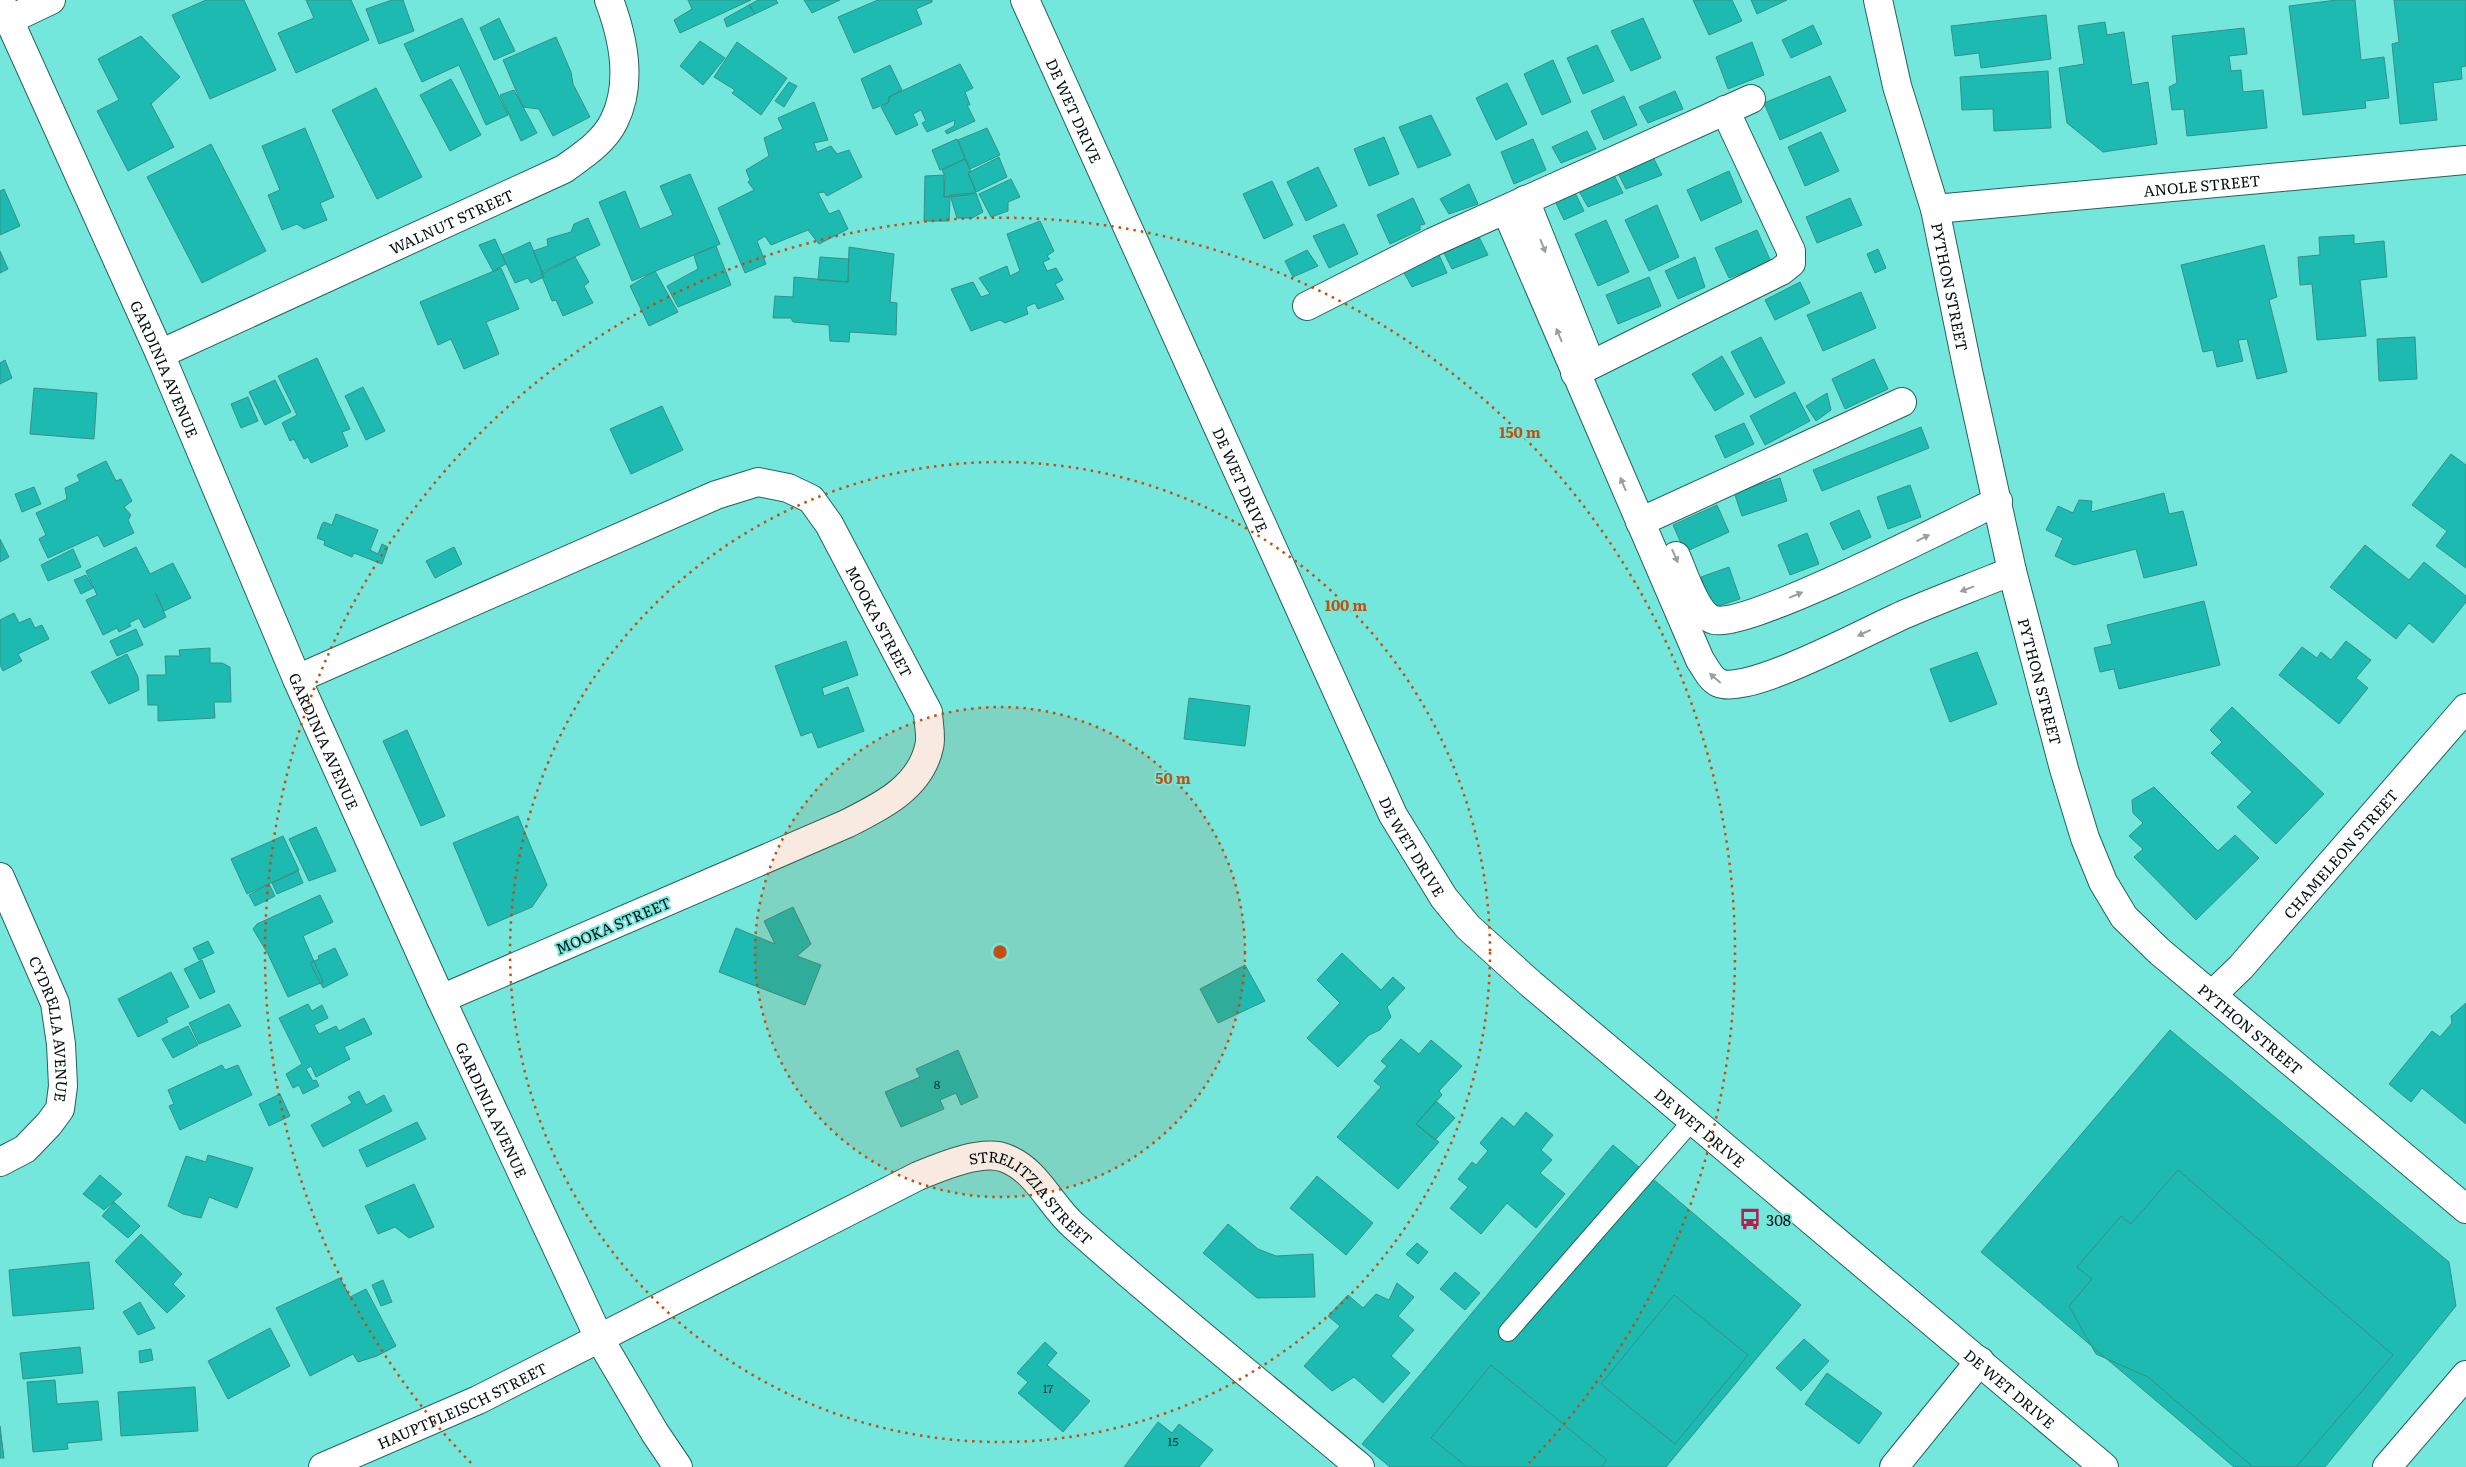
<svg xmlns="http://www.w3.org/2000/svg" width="2466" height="1467" viewBox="0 0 2466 1467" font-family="Literata,serif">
<rect width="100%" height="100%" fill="#74e7dc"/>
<path fill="#1cbab0" stroke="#379088" d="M206,0H244L276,70L210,99L172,15Z
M306,0H351L369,40L296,73L278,33L314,18Z
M392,0H403L414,31L379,44L366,9Z
M688,0H751L680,33L674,20L692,9Z
M758,0H776L778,3L755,14L749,5Z
M804,0H840L812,13Z
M878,0H932V2L916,9L922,24L854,53L838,17Z
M1693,0H1732L1742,21L1709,35Z
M1751,0H1787L1757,14Z
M2337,0H2355L2361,60L2384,57L2389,98L2365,101L2366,108L2303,115L2289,6Z
M2394,0H2466V66L2461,67L2462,79L2433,83L2437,120L2400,124L2392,44L2399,42Z
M749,5L755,14L727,27L724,19Z
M2046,15L2051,59L1981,68L1979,53L1955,56L1951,26Z
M462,18L508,115L486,125L459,65L422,82L404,44Z
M499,18L515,51L494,60L480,28Z
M1643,18L1661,58L1631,71L1611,31Z
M2105,22L2107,35L2124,32L2132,85L2148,82L2157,144L2103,152L2067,123L2059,68L2084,64L2078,26Z
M1813,25L1822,44L1791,58L1782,40Z
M2244,28L2247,54L2229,56L2231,71L2241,70L2243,92L2263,90L2267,128L2187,136L2184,109L2172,110L2169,87L2177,83L2172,36Z
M141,36L180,77L151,104L174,147L128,171L97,111L119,100L98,59Z
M556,37L571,72L573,84L590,117L553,136L539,109L523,107L503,60Z
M700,41L725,58L703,85L680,66Z
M737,42L787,78L761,115L732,93L735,90L714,77Z
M1752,42L1764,75L1728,89L1716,57Z
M1597,45L1614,81L1583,94L1567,58Z
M1553,60L1571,102L1542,115L1524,74Z
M960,64L973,88L965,92L970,105H967L975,121L947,134L945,131L954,126L955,120L927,132L922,123L926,121L921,110L913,114L918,125L896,135L881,107L889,102V97Z
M890,65L902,90L889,97V102L873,109L861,79Z
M2048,71L2051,128L1994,131L1993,109L1962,110L1960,77Z
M1830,76L1846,111L1780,140L1764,103Z
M451,79L481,135L450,151L420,95Z
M789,82L797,86L784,107L775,101Z
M1507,83L1527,124L1496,140L1476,98Z
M376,88L422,177L377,199L332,110Z
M514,90L537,133L521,141L500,95Z
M1675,91L1683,109L1648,123L1639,107Z
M1624,96L1637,125L1604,140L1591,111Z
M814,102L828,140L814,143L817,152L831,146L837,154L849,150L862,177L827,196L824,192L818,193L829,214L839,210L848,229L819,244L808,230L771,245L765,236L757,241L766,264L745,273L718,208L754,190L748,182L750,180L746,170L769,156L764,138L783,129L778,118Z
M1431,115L1451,155L1418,168L1399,127Z
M305,128L334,197L320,203L327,220L304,229L297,224L282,230L268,195L280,190L262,146Z
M987,128L1000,155L970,169L958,140Z
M1587,131L1596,149L1561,163L1552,147Z
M1821,132L1839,171L1805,186L1788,147Z
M1384,137L1399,174L1369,186L1354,149Z
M957,139L965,159L940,170L932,150Z
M1533,139L1546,170L1514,184L1501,152Z
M211,144L266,251L202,283L147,177Z
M999,157L1007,177L976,192L968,173Z
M1653,157L1662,175L1626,189L1618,173Z
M965,159L971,172L968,173L976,192L969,195L944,197L945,176L942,170Z
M1318,167L1337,206L1306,221L1287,182Z
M1729,171L1742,202L1701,221L1687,190Z
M690,174L720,244L632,281L599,202L625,191L640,229L673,215L660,186Z
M944,175V197L950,196L949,221H924L925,176Z
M1614,175L1623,193L1588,207L1579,191Z
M1011,179L1020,197L1008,202V211L991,217L979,194Z
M1272,181L1293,225L1264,239L1243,194Z
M1469,184L1478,204L1449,214L1440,199Z
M4,189L20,226L0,235V191Z
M976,193L983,212L972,218H957L950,195Z
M1575,193L1584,211L1564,220L1556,203Z
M1413,198L1425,224L1420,225V230L1390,244L1377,215Z
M1850,198L1862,225L1817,243L1806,217Z
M1657,205L1679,257L1649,271L1625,220Z
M588,218L600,245L542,272L533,251L548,246L547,239L571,232L574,224Z
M1606,220L1629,272L1598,286L1575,234Z
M1040,221L1054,251L1047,256L1050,259L1043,262L1047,271L1056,268L1063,280L1055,284L1064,299L1038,309L1035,303L1026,307L1028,314L1005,323L1000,320L971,331L951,289L973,282L981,297L990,294L979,278L1007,266L1010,276L1020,271L1007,234Z
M1344,224L1358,254L1329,268L1313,236Z
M1757,230L1771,262L1729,278L1715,248Z
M2354,235V244L2384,241L2387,277L2360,280L2366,336L2317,340L2312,284L2300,285L2298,257L2320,255L2319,237Z
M1479,237L1488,255L1452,269L1444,253Z
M495,239L506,264L493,271L479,245Z
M530,242L544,277L531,283L528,278L515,283L502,255Z
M2264,245L2277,297L2269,300L2287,372L2257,379L2247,339L2238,340L2243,361L2217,367L2213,350L2203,352L2181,265Z
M716,246L731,285L678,307L667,286L698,269L694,255Z
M849,247L894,254L890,302L897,303L896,335L850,332L849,342L830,341L829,325L793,322L791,318H773L775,296L793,297L794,277L848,282Z
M1878,249L1886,268L1875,273L1867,254Z
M1307,250L1318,266L1293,277L1285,261Z
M0,251L8,269L0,273Z
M1439,255L1447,273L1412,287L1403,271Z
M575,257L589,282L584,286L593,303L563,316L556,300L552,301L541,274Z
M820,257L849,259L848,282L818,280Z
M1695,257L1705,287L1678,299L1665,271Z
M501,268L519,309L486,322L499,354L464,369L451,339L438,345L420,302Z
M655,271L678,312L649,326L630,286Z
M1649,277L1661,306L1618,324L1606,295Z
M1800,282L1810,303L1775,320L1765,300Z
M1861,292L1876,328L1823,351L1807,315Z
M1761,337L1785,383L1755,398L1731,352Z
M2415,337L2417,379L2379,381L2377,339Z
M1722,356L1744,394L1715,411L1692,374Z
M317,358L350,429L342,432L348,446L311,463L308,457L304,459L294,439L290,441L282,423L297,415L278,376Z
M1874,359L1888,389L1845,409L1832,379Z
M5,360L12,378L0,384V363Z
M275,380L291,412L265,425L249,392Z
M363,387L385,431L366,440L345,396Z
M34,388L97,393L94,439L30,434Z
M1795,392L1810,421L1765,445L1750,416Z
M1827,393L1831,410L1816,421L1806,406Z
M248,397L258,421L241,428L231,404Z
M662,406L683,450L631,474L610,429Z
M1744,423L1754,444L1725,458L1715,436Z
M1921,427L1929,448L1822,491L1813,470Z
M2451,454L2466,465V568L2436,546L2447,531L2412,505Z
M106,461L116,481L121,479L132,501L124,507L131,515L128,520L134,533L104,547L98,535L48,558L39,539L46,535L36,513L67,499L65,488L80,481L77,475Z
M1780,478L1787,501L1742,516L1734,492Z
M1910,485L1921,517L1888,529L1877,497Z
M34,487L41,504L22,512L15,494Z
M2164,493L2169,514L2183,511L2197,565L2144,578L2136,549L2074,565L2055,556L2063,538L2046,530L2058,506L2073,513L2079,500L2092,501L2091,512Z
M1717,505L1729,532L1685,552L1673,525Z
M1859,510L1871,537L1843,550L1830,523Z
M336,514L378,530L370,550L378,554L382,544L388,547L382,564L354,553L352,557L324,545L325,541L317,538L322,524L324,522L332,525Z
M1807,533L1819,564L1790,575L1778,545Z
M0,539L9,557L0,562Z
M2365,545L2409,580L2424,562L2466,596V602L2433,643L2409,623L2396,639L2330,587Z
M136,547L150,574L173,563L191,598L164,611L156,594L166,617L144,628L139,618L129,623L131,626L119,632L117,628L103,635L86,600L97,595L86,571Z
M454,547L462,564L435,578L426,561Z
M73,549L81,567L48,581L41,565Z
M1729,567L1740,599L1712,608L1701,577Z
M86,575L93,588L81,594L74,580Z
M2204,601L2220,665L2119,689L2114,669L2100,672L2094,648L2112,644L2107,625Z
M14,613L19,623L30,618L35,628L42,625L49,639L18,654L22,661L3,671L0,665V620Z
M136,629L143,645L117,656L110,641Z
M846,641L858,675L822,688L824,696L848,687L864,731L818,748L812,732L801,736L775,666Z
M2346,641L2371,660L2356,678L2368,688L2339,724L2279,675L2302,647L2317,658L2321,652L2331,660Z
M210,648V663H222L230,667L231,702H214L215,718L158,721V705H148L147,675H166L165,656H180L179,650Z
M1977,652L1997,704L1950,722L1930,669Z
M127,654L138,677L139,690L109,704L91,672Z
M1189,698L1250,706L1245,746L1184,739Z
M2232,707L2324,794L2276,844L2237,807L2252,792L2211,753L2222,742L2210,730Z
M407,730L445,816L421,826L383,741Z
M2154,787L2218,851L2235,835L2259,858L2196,920L2134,857L2143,849L2129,836L2143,823L2133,813L2132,800Z
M518,816L547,885L532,907L488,926L453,843Z
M316,827L336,871L309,881L289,839Z
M283,836L299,870L247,894L231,859Z
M298,871L303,883L277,894L272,883Z
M269,884L275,896L255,906L249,895Z
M320,895L333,922L303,936L323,982L288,997L268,954L253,929L257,924Z
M793,907L811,944L797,956L821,965L805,1005L719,972L736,928L775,944L764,921Z
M208,941L214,953L199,960L193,948Z
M335,948L348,975L323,988L310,963L319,959L318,956Z
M1342,953L1381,990L1393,977L1405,988L1387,1007L1391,1017L1380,1030L1369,1035L1338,1067L1307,1038L1340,1003L1317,980Z
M202,960L215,992L200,999L184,969Z
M1245,965L1265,1001L1218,1023L1200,989Z
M171,972L189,1007L166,1018L168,1022L138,1037L118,999Z
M2466,1003V1124L2422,1088L2411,1102L2389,1084L2432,1031L2440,1037L2452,1023L2451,1016Z
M229,1004L241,1026L199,1044L189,1023Z
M308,1004L312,1011L322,1005L328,1018L314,1025L319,1034L336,1026L339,1031L364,1018L372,1034L344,1047L350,1059L316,1077L311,1066L306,1069L313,1081L316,1080L319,1086L303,1094L299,1085L293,1088L286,1074L302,1064L279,1018Z
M188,1026L198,1045L173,1058L162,1039Z
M2170,1030L2449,1262L2456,1306L2325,1467H2234L1981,1252Z
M1401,1039L1419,1054L1431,1040L1462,1066L1439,1091L1442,1095L1416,1124L1439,1142L1398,1189L1337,1137L1381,1087L1374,1081L1387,1066L1381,1061Z
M958,1050L978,1097L961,1105L956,1093L940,1100L944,1109L901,1127L885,1092L920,1077L916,1069Z
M222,1065L225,1070L238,1065L252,1095L180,1130L169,1106L174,1104L168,1090Z
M359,1091L366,1105L384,1095L392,1111L323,1147L311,1125L352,1103L348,1097Z
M280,1094L290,1116L269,1126L259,1104Z
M1436,1101L1455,1118L1435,1140L1416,1124Z
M1526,1112L1553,1135L1541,1150L1552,1160L1540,1173L1565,1194L1536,1228L1507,1203L1481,1234L1450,1208L1468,1187L1458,1179L1472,1162L1476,1165L1488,1151L1480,1143L1502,1117L1514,1127Z
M417,1122L426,1139L367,1167L359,1150Z
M1613,1145L1801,1305L1666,1467H1390L1362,1444Z
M208,1155L253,1168L237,1208L209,1197L201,1218L183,1214L168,1206L186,1156L206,1162Z
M2178,1170L2393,1355L2296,1467H2253L2148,1377L2096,1354L2069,1306L2092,1279L2077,1267L2121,1216L2131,1224Z
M100,1175L122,1194L104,1210L83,1194Z
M1317,1176L1373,1223L1346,1255L1290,1208Z
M414,1184L434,1227L409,1238L395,1227L378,1234L365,1206Z
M114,1202L140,1226L128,1238L102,1216Z
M1228,1224L1258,1249L1276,1256L1313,1254L1315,1297L1257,1298L1203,1253Z
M141,1234L182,1274L173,1284L185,1296L167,1313L115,1261Z
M1417,1243L1428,1252L1418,1264L1406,1254Z
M89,1262L94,1309L13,1316L9,1270Z
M1455,1272L1480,1293L1465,1310L1440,1289Z
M340,1278L350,1297L366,1289L396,1346L377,1356L358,1362L353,1354L310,1376L276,1308Z
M383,1280L392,1302L381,1306L372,1285Z
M1397,1283L1414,1297L1398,1316L1414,1330L1391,1356L1410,1373L1383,1403L1354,1377L1332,1391L1304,1366L1340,1326L1328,1316L1348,1295L1363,1308L1376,1294L1389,1300Z
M1674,1295L1748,1355L1675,1444L1601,1384Z
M140,1302L155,1328L138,1335L123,1312Z
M270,1328L290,1366L228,1399L208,1361Z
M1804,1339L1829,1361L1801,1391L1776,1368Z
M1045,1342L1057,1353L1047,1365L1090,1401L1063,1432L1018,1393L1028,1382L1017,1373Z
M80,1347L83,1373L23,1379L20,1353Z
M151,1349L153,1360L140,1363L139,1351Z
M1491,1365L1607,1460L1601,1467H1467L1431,1438Z
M1827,1373L1882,1413L1859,1444L1805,1404Z
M55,1380L57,1404L98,1401L102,1440L67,1443L68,1449L33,1452L27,1382Z
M195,1387L198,1431L121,1436L118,1392Z
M1158,1422L1172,1433L1179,1424L1213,1450L1199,1467H1124Z
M0,1426L4,1458H0Z"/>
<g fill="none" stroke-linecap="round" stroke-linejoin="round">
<g stroke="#24625c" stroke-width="20">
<path id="lane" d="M1508,1332L1693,1120"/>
</g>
<g stroke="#24625c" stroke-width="30">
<g id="street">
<path id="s1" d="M0,0L160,354L297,679L441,999L599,1338L655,1433L678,1467"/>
<path id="s2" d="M1878,0L1897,86L1935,209L1968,371L2012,571L2064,769L2085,838L2103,882L2124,917L2159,951L2466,1209"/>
<path d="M9,20L51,0"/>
<path d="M1525,200L1588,357"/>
<path id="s3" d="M1935,209L2466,160"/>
<path d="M1506,210L1700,660C1705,667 1710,679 1719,683C1750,696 1875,626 1910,612C1943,598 1978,585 2012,571"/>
<path d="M1307,306L1433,242L1751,99"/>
<path id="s4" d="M160,354L564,169C582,156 604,142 614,121C633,83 623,37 609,0"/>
<path d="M1575,373L1781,271L1791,263V251L1725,110"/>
<path d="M1640,522L1902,402"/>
<path d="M1676,556C1683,572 1696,615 1714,620C1749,628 1955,522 1998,501"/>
<path id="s5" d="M297,679L716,495L758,482L788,488L811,499L829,524L928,712C928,722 932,737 929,747C920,788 880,807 846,824L441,999"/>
<path id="s6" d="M0,877L55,1003L61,1044L63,1086L60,1109L49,1124L25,1149L0,1162"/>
<path id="s7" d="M2212,995L2241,967L2466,708"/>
<path id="s8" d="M323,1467L478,1400L918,1176C940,1167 982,1149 1005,1158C1037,1170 1050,1205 1074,1226C1167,1309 1265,1387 1360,1467"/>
<path d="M1894,1467L1980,1361"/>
<path d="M2387,1467L2466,1375"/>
</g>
</g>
<g stroke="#24625c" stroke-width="30">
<g id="secondary">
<path id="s9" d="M1025,0L1393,815L1444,898L1468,927L1531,984L2104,1467"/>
</g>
</g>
<use href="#lane" stroke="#fff" stroke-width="18"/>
<use href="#street" stroke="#fff" stroke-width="28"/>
<use href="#secondary" stroke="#fff" stroke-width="28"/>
</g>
<defs><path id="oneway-solid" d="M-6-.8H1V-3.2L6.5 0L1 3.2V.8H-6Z" transform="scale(1.25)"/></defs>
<g fill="#999f9f">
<use href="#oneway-solid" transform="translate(1543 246) rotate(68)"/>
<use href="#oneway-solid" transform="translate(1559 335) rotate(-113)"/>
<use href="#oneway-solid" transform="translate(1623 484) rotate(-113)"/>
<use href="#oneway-solid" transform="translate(1923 538) rotate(-26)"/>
<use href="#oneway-solid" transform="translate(1675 556) rotate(66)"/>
<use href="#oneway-solid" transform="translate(1967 589) rotate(159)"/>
<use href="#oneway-solid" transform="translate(1796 595) rotate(-23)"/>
<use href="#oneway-solid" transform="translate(1864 633) rotate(155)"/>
<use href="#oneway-solid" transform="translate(1715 678) rotate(-139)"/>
</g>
<circle cx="1000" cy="952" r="245" fill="#c54e0c" fill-opacity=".12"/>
<g fill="none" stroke="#c54e0c" stroke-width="2.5" stroke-dasharray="2.5 5">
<circle cx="1000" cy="952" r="245"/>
<circle cx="1000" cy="952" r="490"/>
<path d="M471 1463A735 735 0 1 1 1529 1463"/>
</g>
<defs>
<g id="bus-bare" transform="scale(1.725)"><path d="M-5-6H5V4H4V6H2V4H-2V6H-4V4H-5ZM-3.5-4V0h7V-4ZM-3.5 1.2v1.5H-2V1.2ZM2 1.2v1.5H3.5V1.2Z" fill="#b12151" stroke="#74e7dc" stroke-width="2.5" paint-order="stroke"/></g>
</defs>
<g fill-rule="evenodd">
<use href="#bus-bare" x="1750" y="1219"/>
</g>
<g text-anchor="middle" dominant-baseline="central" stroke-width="4" stroke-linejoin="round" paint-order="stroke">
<g font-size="12" fill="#073a36">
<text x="937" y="1084">8</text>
<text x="1048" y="1388">17</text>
<text x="1173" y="1441">15</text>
</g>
<g font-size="15" fill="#000f0e" stroke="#74e7dc">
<text stroke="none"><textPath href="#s9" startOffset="121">DE WET DRIVE</textPath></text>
<text stroke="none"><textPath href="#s3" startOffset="268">ANOLE STREET</textPath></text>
<text stroke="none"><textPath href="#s4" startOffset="320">WALNUT STREET</textPath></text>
<text stroke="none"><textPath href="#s2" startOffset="296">PYTHON STREET</textPath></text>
<text stroke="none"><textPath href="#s1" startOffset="404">GARDINIA AVENUE</textPath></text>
<text stroke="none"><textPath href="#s9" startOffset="526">DE WET DRIVE</textPath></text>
<text stroke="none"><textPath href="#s5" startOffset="698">MOOKA STREET</textPath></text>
<text stroke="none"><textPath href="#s2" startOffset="701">PYTHON STREET</textPath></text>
<text stroke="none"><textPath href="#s1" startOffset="809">GARDINIA AVENUE</textPath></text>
<text stroke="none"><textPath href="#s9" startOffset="931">DE WET DRIVE</textPath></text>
<text stroke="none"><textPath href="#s7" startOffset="191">CHAMELEON STREET</textPath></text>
<text transform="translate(613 925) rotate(-23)">MOOKA STREET</text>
<text stroke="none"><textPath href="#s2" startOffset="1121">PYTHON STREET</textPath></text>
<text stroke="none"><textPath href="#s6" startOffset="162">CYDRELLA AVENUE</textPath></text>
<text stroke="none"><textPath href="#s1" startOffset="1214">GARDINIA AVENUE</textPath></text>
<text stroke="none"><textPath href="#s9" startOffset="1336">DE WET DRIVE</textPath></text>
<text stroke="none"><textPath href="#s8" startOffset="795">STRELITZIA STREET</textPath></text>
<text stroke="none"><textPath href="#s9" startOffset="1741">DE WET DRIVE</textPath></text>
<text stroke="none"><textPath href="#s8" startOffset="152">HAUPTFLEISCH STREET</textPath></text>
</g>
<g font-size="15" fill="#000f0e" stroke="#74e7dc" text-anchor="start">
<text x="1766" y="1219">308</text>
</g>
</g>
<circle cx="1000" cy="952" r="8" fill="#c54e0c" stroke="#74e7dc" stroke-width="2.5"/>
<g font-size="15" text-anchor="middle" font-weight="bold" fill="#c54e0c" stroke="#74e7dc" stroke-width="4" stroke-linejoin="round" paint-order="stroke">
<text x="1520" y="438">150 m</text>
<text x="1346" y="611">100 m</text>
<text x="1173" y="784">50 m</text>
</g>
</svg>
